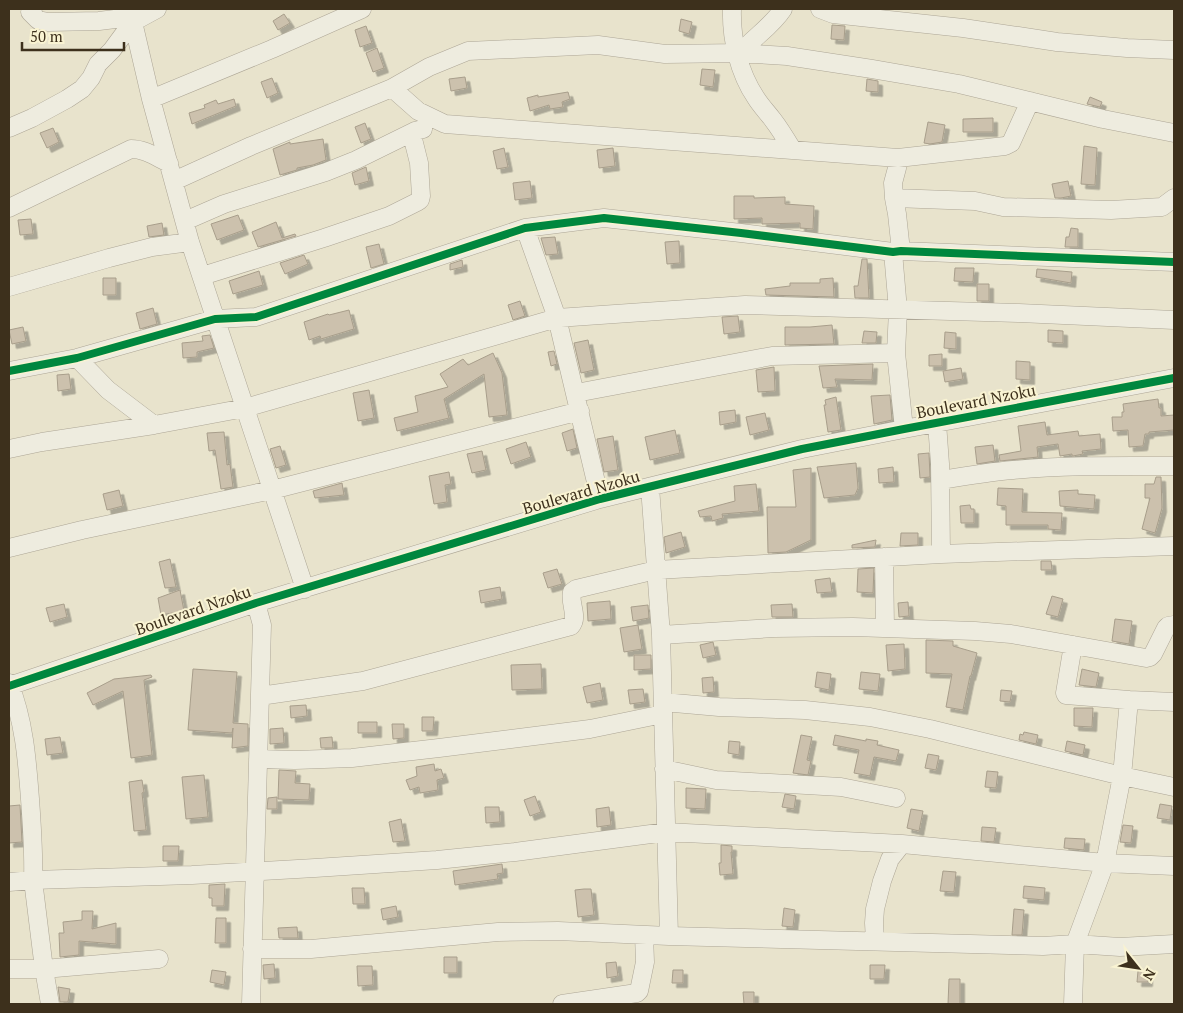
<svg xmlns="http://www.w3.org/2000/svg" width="1183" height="1013" viewBox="0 0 1183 1013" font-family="'PT Serif',serif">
<defs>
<filter id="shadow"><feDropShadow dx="4.5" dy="4.5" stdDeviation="0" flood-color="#0004"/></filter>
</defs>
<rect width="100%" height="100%" fill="#e8e3cc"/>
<path fill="#ccc1ad" stroke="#a89e8b" filter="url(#shadow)" d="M284,14L290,23L278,30L273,21Z
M681,19L692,22L689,34L679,31Z
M832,25L845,26L844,40L831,39Z
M366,26L372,43L360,47L355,30Z
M377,48L384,68L373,72L366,53Z
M702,69L715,70L713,87L700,85Z
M465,77L467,88L451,91L449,79Z
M272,78L278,93L267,98L261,82Z
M867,79L878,81V92L866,91Z
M568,92L570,99L562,102L563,107L550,109L549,105L530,111L527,98L538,95V97Z
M1090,97L1102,102L1100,107L1087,104Z
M234,99L236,106L192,124L189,113L205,108L204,105L216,100L218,104Z
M993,118V132H963V119Z
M928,122L945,125L942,142L930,144L924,143Z
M365,123L371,139L361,143L355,127Z
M53,128L59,142L47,148L40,133Z
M323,139L326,160L313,165L297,168V170L280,175L273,149L290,142V144Z
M1084,146L1097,148L1095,185L1081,184Z
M504,148L508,167L497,169L493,151Z
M613,148L615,166L599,168L597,150Z
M366,167L369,181L355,185L352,173Z
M530,181L532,198L515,200L513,183Z
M1068,181L1071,196L1061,198H1055L1052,184Z
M734,196H754V198L785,197V204L814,206L813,229L800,228V223L762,224V218L734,219Z
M238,215L244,230L217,240L211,224Z
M31,219L33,234L20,235L18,220Z
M276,222L282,238L295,234L296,236L258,247L252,232Z
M162,223L164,235L149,237L147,226Z
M1071,228L1078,229V247H1065L1066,237H1069Z
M555,237L558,254L546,255L541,238Z
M679,241L680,263L667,264L665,242Z
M379,244L384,264L371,268L366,247Z
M304,255L308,264L285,274L280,263Z
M862,259H867L869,298H855L854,286H858Z
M462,260L463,267L450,270V264Z
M955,268H974L973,282L954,281Z
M1037,269L1072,272L1071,283L1036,277Z
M259,271L263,285L233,294L229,281Z
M103,278H116V295H103Z
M833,278L834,297L766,295L765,289L790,286V283H820V279Z
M977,284H989V301H977Z
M520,301L525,316L513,320L508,305Z
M153,308L157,324L140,329L136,313Z
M349,310L354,329L321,339L320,336L309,340L304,322L328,314L329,315Z
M738,316L740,332L724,334L722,317Z
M832,325L834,344L785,345V327H810Z
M23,327L26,341L12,344L9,330Z
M1048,330L1063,331V343L1048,342Z
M864,331L877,332L876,343H862Z
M945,332L956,333V349L944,348Z
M210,335L214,348L197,352V357L183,358L182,343L203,341L202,336Z
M588,340L594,370L581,373L574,343Z
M554,351L557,364L551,366L548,352Z
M493,353L502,373L507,415L489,417L484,374L444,399L449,418L397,431L394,418L418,412L415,396L448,387L440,374L463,359L468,365Z
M942,354V366H929V355Z
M1016,361L1030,362V380L1016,379Z
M873,364L872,380L835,379L837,387L823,388L819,366Z
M774,367L775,391L758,392L756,370Z
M961,368L963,379L945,382L943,371Z
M69,374L71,389L58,391L57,375Z
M369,390L374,418L358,421L353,393Z
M890,395L892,420L874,424L871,396Z
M836,397L841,430L828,432L824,405H826L825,400Z
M1158,399L1159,408H1161V416L1174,415V430L1149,432V434H1145L1143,446L1129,447L1128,430L1113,431L1112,417H1122V412H1124L1123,404Z
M735,410L736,422L720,425L719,412Z
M765,413L769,430L750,435L746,417Z
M1045,422L1047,435L1078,431L1079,436L1100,434L1101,449L1082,451L1083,454L1073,456H1072V454L1060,456L1058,444L1037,447L1038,457L1000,461L999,455L1021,451L1018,426Z
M573,429L577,448L567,451L562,433Z
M675,430L680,453L650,460L645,437Z
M224,432L227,465L230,464L233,487L221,489L215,450L209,451L207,433Z
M613,436L618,470L604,472L597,439Z
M526,442L531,457L511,464L506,449Z
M993,445L995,461L977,464L975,447Z
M280,446L286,465L276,468L270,449Z
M482,451L486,470L472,473L467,454Z
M929,453L930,477L920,478L918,454Z
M856,463L858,488L855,495L824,498L817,467Z
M893,467L894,482L879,483L878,469Z
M811,468V540L786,552L768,553L767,507H796L793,470Z
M449,472L451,484L445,485L447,502L434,504L429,476Z
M1156,477H1161L1162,508L1155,533L1142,529L1150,498H1145V484H1154Z
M342,483L344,495L315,498L313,491Z
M756,484L759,511L722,514L723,518L712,521L711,516L700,517L698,511L735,501L734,486Z
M998,488L1023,489L1022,512L1062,513L1061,530L1048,529V525H1006V506L997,505Z
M119,490L123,506L107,510L103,494Z
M1078,490V494L1095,495L1094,509L1060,506L1059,491Z
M970,505L971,509H974V523H961L960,506Z
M681,532L685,547L666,553L664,537Z
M901,533H918V545L900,546Z
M876,540L875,547L852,548V545Z
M170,559L176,587L165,588L159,562Z
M1041,561H1051L1052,570H1041Z
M874,568L873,593L857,592L858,569Z
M557,569L562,584L548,588L543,573Z
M830,578L832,592L817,593L815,580Z
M500,587L502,599L481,603L479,591Z
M180,590L184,611L161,615L158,598Z
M1052,596L1063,599L1058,617L1046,614Z
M610,601L611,619L588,621L587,603Z
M908,602L909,616L899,617L898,603Z
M64,604L67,617L50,622L46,608Z
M792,604L793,617H772L771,605Z
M648,605L649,618L633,621L631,607Z
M1115,619L1132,621L1129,644L1112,641Z
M638,625L642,649L624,652L620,628Z
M926,640L953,641V646L977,653L971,676H970L963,710L946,707L952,674L926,673Z
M713,642L716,655L703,658L700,645Z
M904,644L905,669L888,671L886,645Z
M634,655H651V669L634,670Z
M541,664L542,689L512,690L511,665Z
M193,669L237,672L233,723L248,724V746L232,748L233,728L232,733L188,730Z
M1082,669L1099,673L1096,687L1079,685Z
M817,672L831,674L829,690L815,687Z
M861,672L880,674L878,691L859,689Z
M151,675L152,677L144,680L152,755L131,758L123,691L93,705L87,693L114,679Z
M713,677L714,692L703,693L702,678Z
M600,683L603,700L587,703L583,687Z
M643,689L645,702L630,704L628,690Z
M1001,690L1012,691L1010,702L1000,701Z
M306,705L307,716L291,718L290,706Z
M1074,708H1093L1092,727L1074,726Z
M422,717H434L433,731H422Z
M358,722H377V733H358Z
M392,724H404V738L393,739Z
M283,728L284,743L270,744V729Z
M1024,732L1038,735L1036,744L1019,740L1020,734L1023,735Z
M801,735L812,737L807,760L811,761L808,775L793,773Z
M835,735L866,741V739L878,741L877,745L899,750L896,761L874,757L870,776L854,773L859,750L833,745Z
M60,737L63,753L47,755L45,739Z
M332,737L333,748H321L320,738Z
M729,741L740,742L739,755L728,753Z
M1067,741L1085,745L1083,755L1065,751Z
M928,754L939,756L936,770L925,768Z
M434,764L435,771L441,769L444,778L437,780L438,790L420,793L419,787L410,790L406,780L417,776L416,767Z
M279,770L296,771L295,783L310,784L309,800L278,799Z
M987,771L998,772L996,788L985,787Z
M204,775L208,817L186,819L182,777Z
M142,780L144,792L142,793L146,830L134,831L129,782Z
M686,788L706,789L705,809L686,808Z
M785,794L796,796L794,809L782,807Z
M535,796L541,812L530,816L524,800Z
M277,797V809H267L268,798Z
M1160,804L1172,806L1170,820L1157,818Z
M20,805L22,842L9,843V806Z
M485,807H499L500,822L486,823Z
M609,807L611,825L597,827L596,809Z
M911,809L923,811L919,831L907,828Z
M401,819L405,841L393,842L389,822Z
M1123,825L1133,826L1131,843L1120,842Z
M982,827L996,828L994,842L981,841Z
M1065,838L1085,839L1084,850L1064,848Z
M721,845L732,846V852H731L733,874L720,875L719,863H721Z
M163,846H179L178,861H163Z
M502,864L503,873L497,874L498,879L455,885L453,871Z
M943,871L956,872L954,892L940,891Z
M225,884L224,906H212V898H209V885Z
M1024,886L1045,888L1044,900L1023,898Z
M352,888H364L365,904H353Z
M584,889H591L594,915L578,917L575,890Z
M396,906L398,917L383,920L381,909Z
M784,908L795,910L793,927L782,926Z
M1014,909L1024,910L1022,935H1012Z
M82,911H93L92,929L116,923V944L79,941V955L60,957L59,933H64L63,922L82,920Z
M216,918H226V943H215Z
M297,927L298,938H279L278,928Z
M444,957H457V973H444Z
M616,962L618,976L607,978L606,963Z
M274,964L275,978L264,979L263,965Z
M870,965H885L884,979H870Z
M357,966H372L373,985L358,986Z
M212,970L226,972L224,985L210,982Z
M673,970H683V983H672Z
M1138,971H1148V982H1137Z
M949,979H960V1004H948Z
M58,987L70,989L68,1002H60Z
M743,992H754V1004H744Z"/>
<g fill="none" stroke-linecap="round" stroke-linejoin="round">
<g stroke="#ada696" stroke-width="19">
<path id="minor" d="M33,9L30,12L38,20L48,22L99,21L115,19L125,17L131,13
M130,9L151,99L190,242L305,589
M732,9C731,39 739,73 756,98C761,106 767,112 773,120C780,129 786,139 792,149
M820,9L833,14L963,28L1018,36L1057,42L1127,48L1174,50
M133,22L157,9
M740,53C754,37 772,26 783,9
M392,88L418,111L445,124L898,158L1005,146L1011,143L1030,101
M151,99L272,49L362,9
M9,128L32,118L67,99L82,89L91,78L98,64L112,50L126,31L125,17
M898,158L897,168L893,183L894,198L897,214L901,251
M174,181L251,146L392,88L429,67L468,51L598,45L665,54L740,53L787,56L872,69L959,84L1103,119L1174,133
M894,198L975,201L1003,207L1111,210L1162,207L1174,198
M9,208L131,149C145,149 156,157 169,163
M185,221L224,204L326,172L356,160L415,131L423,129
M525,228L557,318L600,499
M893,252L898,310L896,353L904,429
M202,276L324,238L389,216L417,202L420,200L421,196L419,163L413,139L415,131
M9,287L109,258L152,247L190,242
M77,358L108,390L154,425
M9,371L77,358L215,319L256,317L525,228L604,218L741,233L893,252L901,251L1174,262
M576,393L772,356L896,353
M937,423L940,464L941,554
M9,449L42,442L154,425L245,408L557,318L745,305L1019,313L1174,320
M941,480C965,476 989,472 1013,470C1066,465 1121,466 1174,466
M650,487L661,635L669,936
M9,548L82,530L272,490L580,411
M884,557L885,628
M661,635L774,628L853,627L975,631L1011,634L1146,658L1150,657L1153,654L1166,628L1168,626L1174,625
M1073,645L1065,693L1066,695L1129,700L1174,702
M9,683C24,720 27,759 30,799C32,826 34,853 33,880L44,969L50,1004
M9,686L256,603L600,499L802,449L904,429L1174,378
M260,696L363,681L571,626C579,617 569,603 572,592L576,589L656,570L941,554L1174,546
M663,702L719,707L805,710L870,717L930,729L1122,776L1174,787
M258,759L295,760L352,758L439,748L590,729L663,714
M664,769L716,780L841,787L896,798
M9,882L33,880L192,875L315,868L437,860L515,852L666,832L902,844L1105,863L1174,866
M875,941L874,923L875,909L882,881L890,859L902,844
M252,949H311L498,932L558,931L669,936L1043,946L1075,944L1120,947L1174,944
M9,969H44L159,959
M251,1004L262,625L256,603
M562,1004L637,993L639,991L645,962L644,935
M1073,1004L1075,944L1105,863L1122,776L1129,700"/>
</g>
<use href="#minor" stroke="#eeecdf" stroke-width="18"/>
<g stroke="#f9f3d2" stroke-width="11">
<path id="cycleway" d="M9,371L77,358L215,319L256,317L525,228L604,218L741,233L893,252L901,251L1174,262
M9,686L256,603L600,499L802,449L904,429L1174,378"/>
</g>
<use href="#cycleway" stroke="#00873e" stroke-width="8"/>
</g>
<g text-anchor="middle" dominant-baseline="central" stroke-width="4" stroke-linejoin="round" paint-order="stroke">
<g font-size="16" fill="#3d301c" stroke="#f9f3d2">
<text transform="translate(976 401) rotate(-11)">Boulevard Nzoku</text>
<text transform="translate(581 492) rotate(-16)">Boulevard Nzoku</text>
<text transform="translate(193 610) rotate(-19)">Boulevard Nzoku</text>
</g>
</g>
<rect width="1183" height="1013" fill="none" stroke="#3d301c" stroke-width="20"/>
<g transform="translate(1138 968) rotate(120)" stroke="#f9f3d2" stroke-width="4" paint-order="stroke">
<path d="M0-4L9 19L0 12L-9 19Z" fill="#3d301c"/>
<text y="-8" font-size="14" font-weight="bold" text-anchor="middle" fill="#3d301c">N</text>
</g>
<path d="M22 42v8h102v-8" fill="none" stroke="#3d301c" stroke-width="2.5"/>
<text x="30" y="42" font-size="15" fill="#3d301c" stroke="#f9f3d2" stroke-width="4" paint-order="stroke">50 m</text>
</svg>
